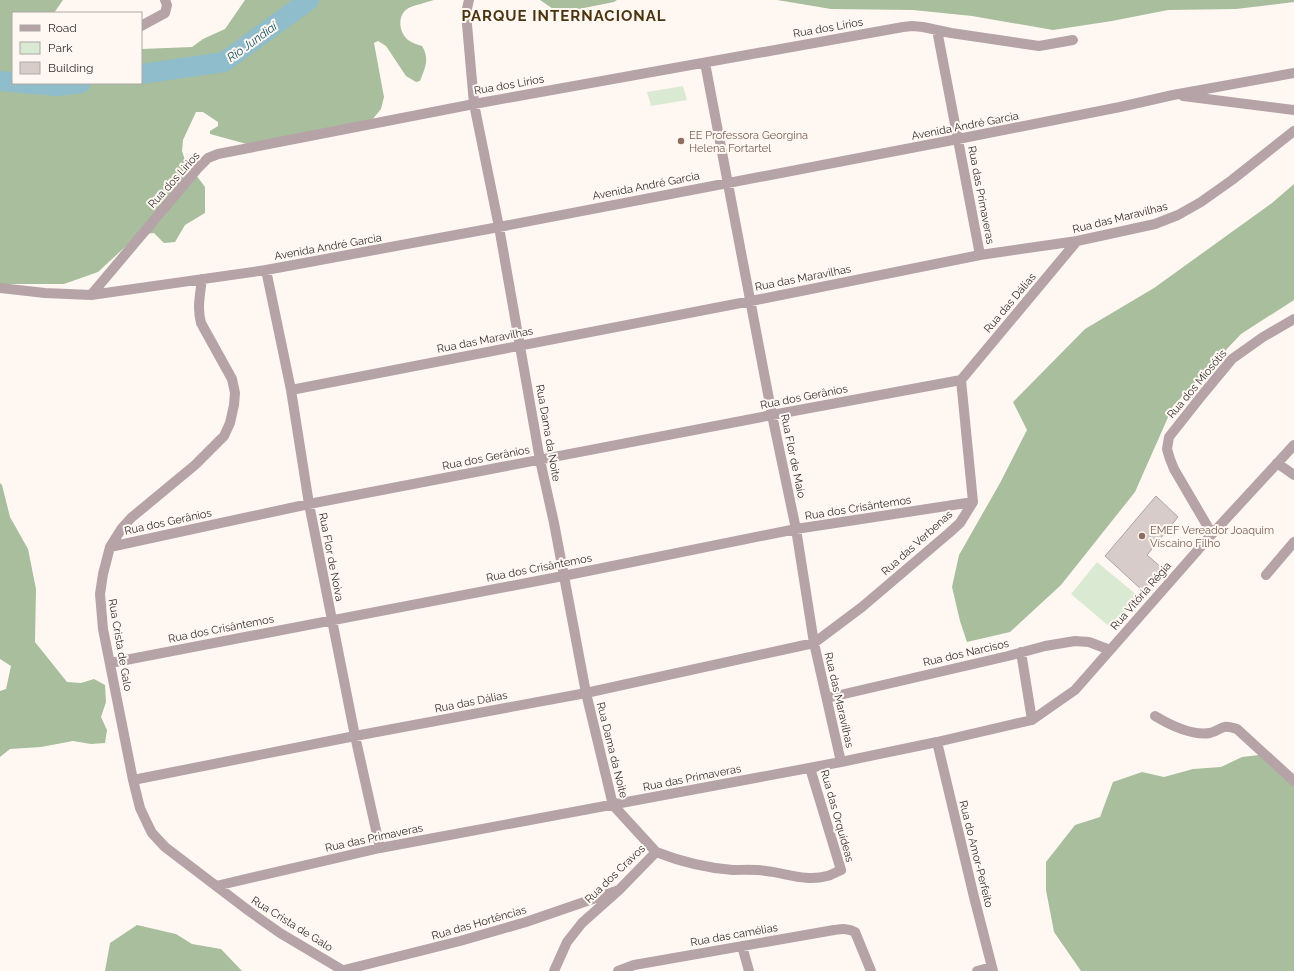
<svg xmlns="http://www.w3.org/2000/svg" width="1294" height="971" viewBox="0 0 1294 971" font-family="Raleway,sans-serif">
<rect width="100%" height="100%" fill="#fff8f2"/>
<path fill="#dae9d2" d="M683,86L687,100L651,106L647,92Z
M1097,562L1138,596L1111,628L1071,594Z"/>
<path fill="#a8be9d" d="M0,0H63L54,13H13V83H141V49L192,47L203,39L225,29L245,0H434C428,2 411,6 407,9C397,16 399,33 408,40C412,43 418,45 422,46C430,59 425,68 420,81L416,82L406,76L386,46L378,41L374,43L384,97L381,109L372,120L254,146L210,134V131L218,126V122L203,112H196L183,140L182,151L185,160L205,187V213L185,225L175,242L164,243L154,233L144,234L125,247L98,272L64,284H0Z
M540,0H617L614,2L559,13Z
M777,0H1294V2L1236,9L1168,10L1112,21L1053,30L972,16L913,10L831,9Z
M1294,184V300L1241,334L1173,406L1135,492L1061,585L1010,632L967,642L960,621L952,587L959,555L1000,483L1027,430L1013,402L1085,329L1154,288L1272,203Z
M0,483L2,485L10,517L28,549L36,589L35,642L67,682L81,683L94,679L105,685L106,702L101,717L107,730L105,743L91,744L73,741L41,747L10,749L0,757V691L6,689L11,666L0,659Z
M1259,755L1294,786V971H1081L1054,932L1046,890V862L1075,825L1100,817L1113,782L1142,772L1164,777L1193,769L1221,767L1242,757Z
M137,925L176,934L192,944L221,949L242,971H105L110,943Z"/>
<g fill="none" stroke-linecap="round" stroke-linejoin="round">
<path stroke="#8fbdcb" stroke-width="20" d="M141,74L224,62L309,0
M0,81L13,82
M19,83L58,86L81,83"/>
</g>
<path fill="#d8cccb" stroke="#afa4a2" d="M1156,496L1178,517L1147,555L1162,568L1143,591L1105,556Z"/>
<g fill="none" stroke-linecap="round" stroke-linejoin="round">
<path stroke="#b6a3a8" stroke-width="10" d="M469,0L466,13L474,104L499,227L540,460L554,523L586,693L613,805L656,852C679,861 707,868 733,870C744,870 755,869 766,871C786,873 806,882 827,876C831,875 836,872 841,870L810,768
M141,26L165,13L167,5L165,0
M937,30L980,255
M705,63L772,415L796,529L814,643L841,762
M1183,96L1294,110
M266,270L291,390L309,504L355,736L380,848
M202,279C200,295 197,308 201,323L232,379L235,393L234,405L230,423L224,436L195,465L131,518L122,528L110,547L103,574L100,594L103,629L133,780L140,808L147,823L152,833L165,847L249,911L280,933L344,971
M0,288L45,293L91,295L266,270L499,227L958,139L1120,107L1173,95L1294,73
M91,295L198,168L208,158L218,154L474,104L903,27L912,26L923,27L951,33L1039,46L1073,40
M961,380L1077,241
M291,390L751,301L980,255L1077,241L1155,224L1178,215L1201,202L1232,180L1294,131
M1277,463L1294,475
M1212,534L1174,469L1170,459L1167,449L1169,437L1203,394L1232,359L1263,337L1294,319
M110,547L309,504L772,415L961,380
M1266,575L1294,542
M1021,652L1032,720
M110,663L563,576L796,529L973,502
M827,698L1008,656L1045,646L1075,641L1089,642L1110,650
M1155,716C1170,725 1191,736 1210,733C1223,730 1220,723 1237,729L1294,781
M937,742L974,897L993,971
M133,780L355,736L586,693L814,643L862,607L949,533L960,523L973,502L961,380
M216,886L380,848L841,762L937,742L1032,720L1075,690L1212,534L1294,445
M742,946L749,971
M344,970L460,941L526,922L619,890
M554,971L567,942L582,923L619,890L656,852
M618,971L634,965L834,930C842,929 848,928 855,932L871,971
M977,971L992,967"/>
</g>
<g fill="#8d6e63" stroke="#fff8f2" stroke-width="1.5">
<circle cx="681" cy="141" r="4"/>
<circle cx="1142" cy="536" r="4"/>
</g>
<g text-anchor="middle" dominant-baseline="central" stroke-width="4" stroke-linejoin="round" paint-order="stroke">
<g font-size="11" fill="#322f2c" stroke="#fff8f2">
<text transform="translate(828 28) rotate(-10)">Rua dos Lirios</text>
<text transform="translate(509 85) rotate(-10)">Rua dos Lirios</text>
<text transform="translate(965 126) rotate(-11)">Avenida André Garcia</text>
<text transform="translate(174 180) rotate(-48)">Rua dos Lirios</text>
<text transform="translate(646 186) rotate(-11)">Avenida André Garcia</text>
<text transform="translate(981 195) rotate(79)">Rua das Primaveras</text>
<text transform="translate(1120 218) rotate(-14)">Rua das Maravilhas</text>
<text transform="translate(328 247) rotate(-10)">Avenida André Garcia</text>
<text transform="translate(803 278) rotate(-11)">Rua das Maravilhas</text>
<text transform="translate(1010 303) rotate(-50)">Rua das Dálias</text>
<text transform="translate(485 340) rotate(-11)">Rua das Maravilhas</text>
<text transform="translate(1197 384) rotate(-50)">Rua dos Miosótis</text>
<text transform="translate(804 397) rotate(-11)">Rua dos Gerânios</text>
<text transform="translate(548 433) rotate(80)">Rua Dama da Noite</text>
<text transform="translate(793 456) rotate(78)">Rua Flor de Maio</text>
<text transform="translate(486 458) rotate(-11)">Rua dos Gerânios</text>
<text transform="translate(858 508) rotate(-9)">Rua dos Crisântemos</text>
<text transform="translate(168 522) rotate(-12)">Rua dos Gerânios</text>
<text transform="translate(917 543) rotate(-42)">Rua das Verbenas</text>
<text transform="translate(331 557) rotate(79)">Rua Flor de Noiva</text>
<text transform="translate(539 568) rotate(-11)">Rua dos Crisântemos</text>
<text transform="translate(1141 596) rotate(-49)">Rua Vitória Régia</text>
<text transform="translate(221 629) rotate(-11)">Rua dos Crisântemos</text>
<text transform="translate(120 645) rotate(80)">Rua Crista de Galo</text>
<text transform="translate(966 653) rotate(-13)">Rua dos Narcisos</text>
<text transform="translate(839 700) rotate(77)">Rua das Maravilhas</text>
<text transform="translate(471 702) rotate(-11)">Rua das Dálias</text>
<text transform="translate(612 750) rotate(76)">Rua Dama da Noite</text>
<text transform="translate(692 778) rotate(-11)">Rua das Primaveras</text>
<text transform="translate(837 816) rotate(74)">Rua das Orquídeas</text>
<text transform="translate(374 838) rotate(-12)">Rua das Primaveras</text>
<text transform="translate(976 854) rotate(76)">Rua do Amor-Perfeito</text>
<text transform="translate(615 874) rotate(-44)">Rua dos Cravos</text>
<text transform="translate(479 923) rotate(-16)">Rua das Hortências</text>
<text transform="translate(292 924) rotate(32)">Rua Crista de Galo</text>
<text transform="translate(734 935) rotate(-10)">Rua das camélias</text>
</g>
<g font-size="11" fill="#785e54" stroke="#fff8f2" text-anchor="start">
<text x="689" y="135">EE Professora Georgina<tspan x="689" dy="13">Helena Fortartel</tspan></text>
<text x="1150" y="530">EMEF Vereador Joaquim<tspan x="1150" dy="13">Víscaino Filho</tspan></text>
</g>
<g font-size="12" font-style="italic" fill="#115161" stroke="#fff8f2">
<text transform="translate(252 42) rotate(-36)">Rio Jundiaí</text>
</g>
<g font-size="15" font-weight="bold" letter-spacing="1" fill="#4a3510" stroke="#fff8f2">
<text x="564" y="16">PARQUE INTERNACIONAL</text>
</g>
</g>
<rect x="12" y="12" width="130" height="72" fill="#fff8f2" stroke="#ada8a3"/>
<rect x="20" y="25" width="20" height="6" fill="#b6a3a8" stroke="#ada8a3"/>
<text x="48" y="32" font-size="12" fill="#322f2c">Road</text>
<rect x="20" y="42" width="20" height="12" fill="#dae9d2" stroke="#ada8a3"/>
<text x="48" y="52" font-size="12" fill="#322f2c">Park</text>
<rect x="20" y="62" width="20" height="12" fill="#d8cccb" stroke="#ada8a3"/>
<text x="48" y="72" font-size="12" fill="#322f2c">Building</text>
</svg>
